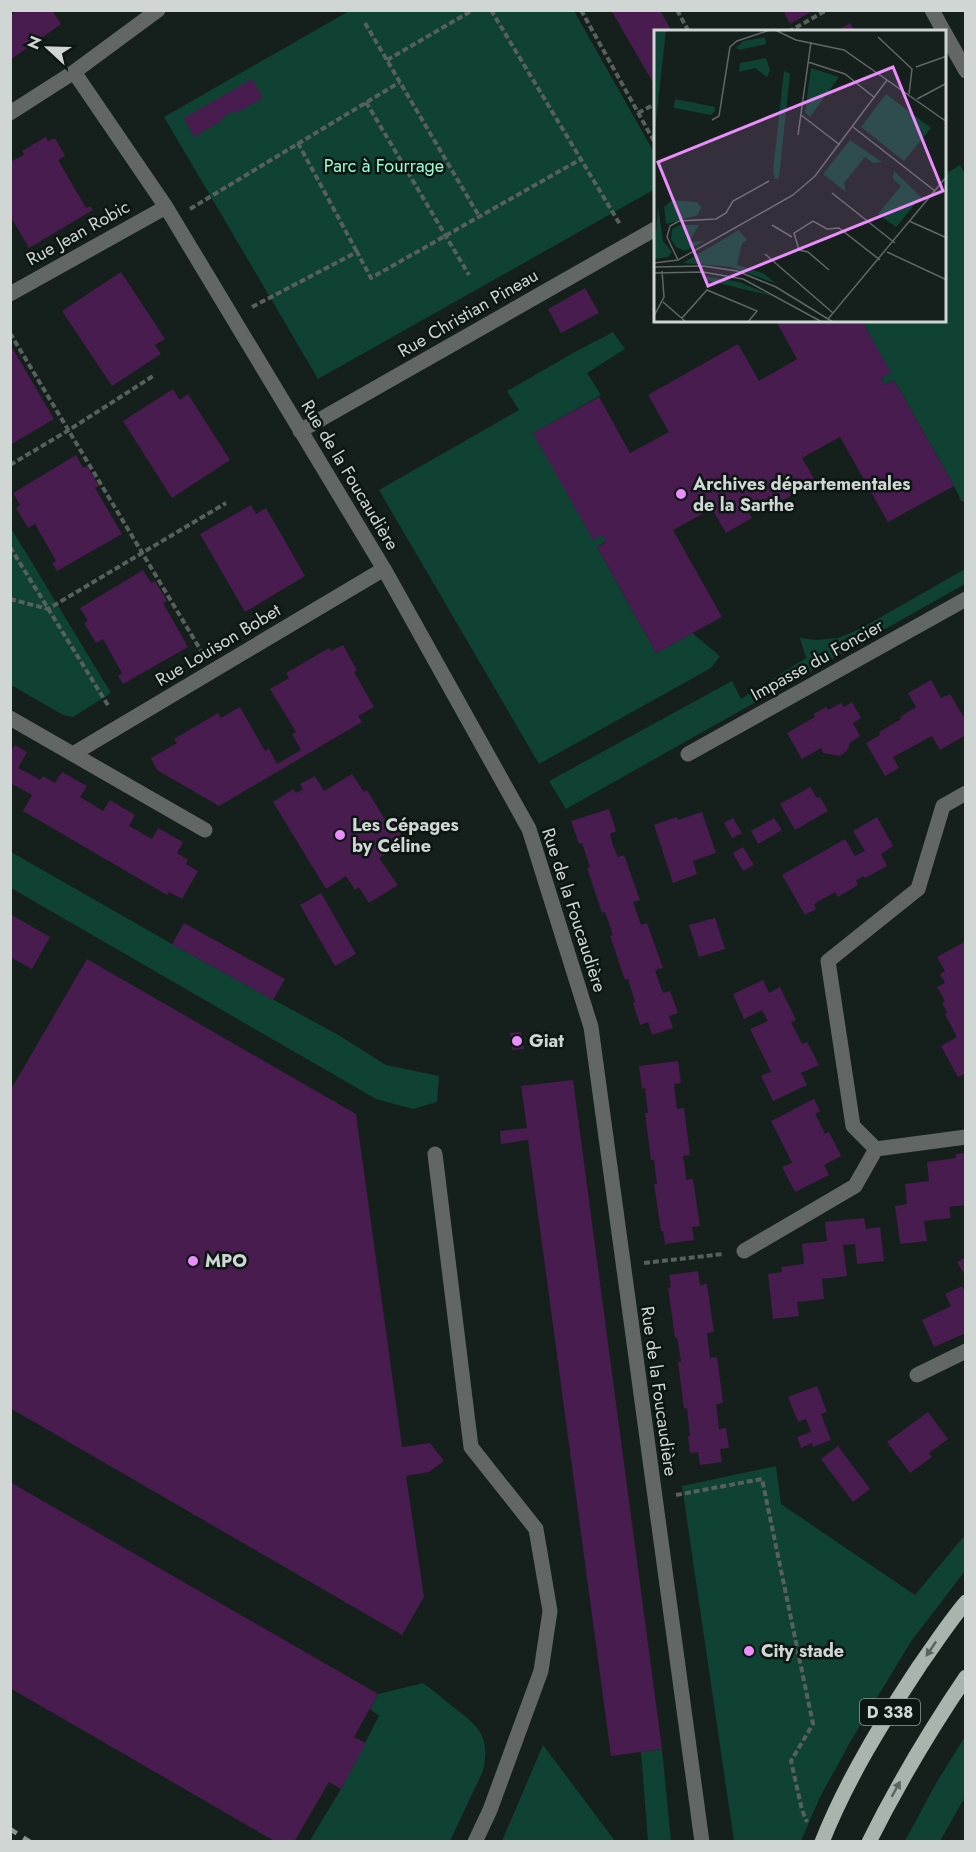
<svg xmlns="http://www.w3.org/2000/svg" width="976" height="1852" viewBox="0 0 976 1852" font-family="Jost,sans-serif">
<rect width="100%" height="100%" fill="#151f1b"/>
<path fill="#0f4232" d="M349,11H574L655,154V189L318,379L164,117Z
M960,165L966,176L965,502L961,501L954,486L894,380L885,385L881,378L890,373L862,321H944L945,174Z
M613,332L625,349L587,373L601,395L534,433L606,541L597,547L656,653L692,633L720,656L711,668L539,764L379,490L519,410L507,391L573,353Z
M11,528L111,693L73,717L63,715L11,685Z
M965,569V584L566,809L549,781L732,681L741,699L806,658L800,638L816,640L838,638L860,629Z
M11,852L172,944L340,1036L386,1065L439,1076L437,1102L413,1109L376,1099L11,888Z
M776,1466L781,1504L915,1595L965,1535V1571L912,1640L852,1739L820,1797L801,1841H734L682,1486Z
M423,1683C435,1692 446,1701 457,1710C481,1728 490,1739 483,1771L450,1841L309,1842L341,1789L379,1716L370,1709L378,1694Z
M965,1736V1797L940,1841H905L934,1787Z
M543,1745L615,1841H502Z
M662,1749L671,1841H648L641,1752Z"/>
<path fill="#481c4f" d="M18,10H52L61,24L10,60V16Z
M611,10H660L672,32H655V86Z
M783,10H814L790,24Z
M850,23L855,32H835Z
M252,79L263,98L236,113L235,110L221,118L223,120L194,137L184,118Z
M46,137L48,141L55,138L65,156L58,160L86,208L90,206L93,210L29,248L10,216V162L24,155L22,151Z
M121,272L165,339L155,345L161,354L112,386L62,311Z
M585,288L599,313L561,333L548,309Z
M776,321H862L891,373L881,378L885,385L894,380L954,486L888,522L840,437L802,458L816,482L758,514L754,507L748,511L752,518L726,533L712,509L673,530L722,617L656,653L597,547L606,542L602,535L593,540L533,433L599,397L630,453L669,432L648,395L738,344L759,381L797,359Z
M10,344L54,419L10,445Z
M173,389L180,400L188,394L230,460L172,498L123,421Z
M76,455L83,468L87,466L99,486L95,488L122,534L57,571L52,563L56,561L35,524L28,528L16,508L20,505L13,493Z
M251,505L256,514L266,508L305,576L245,612L200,534Z
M143,570L151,583L155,581L167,601L163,603L188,647L123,684L118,676L122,673L103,639L96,643L84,623L88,621L80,608Z
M343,645L357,670L354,672L374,707L358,716L362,722L219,806L157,770L151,758L177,743L174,739L218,713L221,718L240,707L265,751L269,749L277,764L301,750L292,734L296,732L270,689L289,678L286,673L329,648L331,651Z
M931,680L941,698L950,694L966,721V735L940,750L932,736L893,757L899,768L885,776L866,743L880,735L879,732L901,719L900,717L916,707L908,693Z
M852,702L861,718L853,723L860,736L850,743L847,751L840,756L823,753L821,748L802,759L787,733L815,717L813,714L826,707L828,710L841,703L844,707Z
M15,745L27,752L18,768L30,774L40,780L43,776L55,783L62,772L87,786L80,797L103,811L110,800L135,815L129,826L152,839L158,828L183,842L177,853L188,860L186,864L198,871L182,899L169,892L167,895L23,811L32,795L10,783V752Z
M352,774L364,792L367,790L387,823L392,820L403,837L388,847L390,852L379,858L398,885L369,903L359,887L355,890L346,876L326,889L273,802L293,789L296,793L303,789L300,784L315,776L324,791Z
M810,787L817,798L820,797L828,811L795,830L780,804Z
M609,809L616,831L610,834L613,846L618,857L624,855L640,900L633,902L641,925L647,923L663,968L655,970L663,993L670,991L678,1013L669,1016L673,1028L652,1035L648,1022L640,1025L633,1003L635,1002L628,979L625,980L622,971L610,936L613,935L605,912L602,913L587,868L590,867L582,843L579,844L571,821Z
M702,812L716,853L693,861L697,874L673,883L654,825L677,817L678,820Z
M877,817L893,846L881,854L887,866L865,878L864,876L856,880L858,885L838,897L835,892L819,901L814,904L816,909L805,915L782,875L845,839L855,856L865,851L853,831Z
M733,818L742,833L732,838L724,823Z
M774,818L782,830L758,844L751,831Z
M743,847L754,865L743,871L733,853Z
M321,893L356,954L335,966L300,905Z
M10,914L50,937L32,969L10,957Z
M715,918L725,949L699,957L689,925Z
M184,923L285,979L273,1000L172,944Z
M966,941V1073L958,1077L941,1046L957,1037L945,1014L947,1012L942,1003L945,1001L937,987L945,983L940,974L945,971L937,957Z
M87,959L356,1114L402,1447L430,1443L444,1461L429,1472L406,1476L424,1597L402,1635L10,1408V1091Z
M763,980L769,993L780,987L796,1020L791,1022L802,1044L807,1042L819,1065L801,1073L807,1085L773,1101L761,1076L771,1072L750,1029L768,1021L762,1010L744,1019L733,994Z
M521,1032L524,1049L512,1050L510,1033Z
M678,1061L681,1083L674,1084L677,1109L684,1108L690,1155L683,1156L685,1168L686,1180L693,1179L700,1226L692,1227L694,1240L665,1244L663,1231H661L654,1184H657L654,1160H651L645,1113H648L645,1088L642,1089L639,1066Z
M573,1080L662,1749L611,1756L528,1140L501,1144L500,1131L527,1128L521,1086Z
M814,1099L820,1111L815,1114L817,1117L825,1134L829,1132L841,1156L824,1165L829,1175L795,1192L782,1167L792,1163L771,1121Z
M966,1153V1205L949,1207L951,1218L924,1221L927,1241L900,1244L895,1206L907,1204L905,1184L929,1181L927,1162L956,1158V1154Z
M864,1218L866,1229L880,1227L884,1261L857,1264L855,1244L843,1245L847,1276L822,1279L824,1299L797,1302L799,1316L773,1319L768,1274L782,1272L781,1267L804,1264L802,1244L827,1241L825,1222Z
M966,1257V1277L957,1262Z
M698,1271L700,1285L707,1284L714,1332L707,1333L710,1358L717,1357L723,1403L716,1404L719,1429L726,1428L729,1448L720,1449L722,1462L700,1465L698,1452L690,1453L688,1436H690L687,1408L684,1409L678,1362L681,1361L677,1337L675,1338L668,1288L671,1287L669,1275Z
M962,1286L966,1293V1333L934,1347L922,1320L951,1306L945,1294Z
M817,1386L827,1412L821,1414L831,1440L813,1447L812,1443L801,1448L797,1437L811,1432L806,1419L798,1422L788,1397Z
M928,1412L948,1439L929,1453L932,1457L910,1473L887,1442Z
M838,1446L870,1489L853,1502L821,1459Z
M10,1482L378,1694L354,1737L366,1743L341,1789L329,1782L294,1842H276L10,1688Z"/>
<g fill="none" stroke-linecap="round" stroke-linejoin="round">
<path stroke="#57605c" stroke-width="4" stroke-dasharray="6 3" stroke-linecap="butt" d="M491,10L621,226
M581,10L655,143
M677,10L689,32
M365,23L479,216
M788,32L827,10
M387,60L473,10
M366,102L469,275
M638,113L655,104
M298,143L357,252
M190,209L400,82
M252,307L357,252L371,278L581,159
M10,333L203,654
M10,465L69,430L153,376
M10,547L109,707
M10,599L48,609L226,503
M644,1263L723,1254
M676,1495L762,1479L813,1724L791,1761L802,1810L807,1822"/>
<path stroke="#626765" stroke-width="15" d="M932,10L944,32
M944,32L966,71
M74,72L166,207L384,569L529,829L591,1027L702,1842
M10,113L74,72L158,10
M10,294L166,207
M300,431L655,229
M10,718L205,830
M73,754L384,569
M688,754L966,599
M966,793L943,806L918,889L828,961L853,1126L876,1149L966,1137
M435,1154L471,1447L536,1529L550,1611L541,1671L490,1810L475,1842
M744,1251L855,1186L876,1149
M917,1375L966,1351"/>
<path stroke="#a9b4af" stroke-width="15" d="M822,1842C847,1779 883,1721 920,1665C935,1644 949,1622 966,1602
M869,1842C898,1784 930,1730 966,1677"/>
<path stroke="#8e9692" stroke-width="4.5" stroke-dasharray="8 8" stroke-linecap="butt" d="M10,1829L30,1842"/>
</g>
<defs><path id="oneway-solid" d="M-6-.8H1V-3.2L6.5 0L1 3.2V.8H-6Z" transform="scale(1.5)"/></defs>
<g fill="#5a6560">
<use href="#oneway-solid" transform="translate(931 1649) rotate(124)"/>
<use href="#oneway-solid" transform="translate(896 1789) rotate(-61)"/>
</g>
<g fill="#eb8dfb" stroke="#0c1612" stroke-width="2">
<circle cx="681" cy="494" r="6"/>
<circle cx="340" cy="835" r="6"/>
<circle cx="517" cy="1041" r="6"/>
<circle cx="193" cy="1261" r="6"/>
<circle cx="749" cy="1651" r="6"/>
</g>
<g text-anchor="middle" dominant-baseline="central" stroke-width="5" stroke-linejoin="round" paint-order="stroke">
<rect fill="#0c1612" stroke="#949c99" stroke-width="1.5" x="860" y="1699" width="60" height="26" rx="4.5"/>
<g font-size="16" font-weight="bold" fill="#cfd6d3">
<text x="890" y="1712">D 338</text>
</g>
<g font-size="18" fill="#9cfbd6" stroke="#0c1612">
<text x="384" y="166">Parc à Fourrage</text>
</g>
<g font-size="18" fill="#cfd6d3" stroke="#0c1612">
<text transform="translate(78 233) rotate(-29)">Rue Jean Robic</text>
<text transform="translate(468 313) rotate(-30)">Rue Christian Pineau</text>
<text transform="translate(350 475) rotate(59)">Rue de la Foucaudière</text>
<text transform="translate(218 645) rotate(-31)">Rue Louison Bobet</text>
<text transform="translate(817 660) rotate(-29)">Impasse du Foncier</text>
<text transform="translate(574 910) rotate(72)">Rue de la Foucaudière</text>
<text transform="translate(659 1391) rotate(82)">Rue de la Foucaudière</text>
</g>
<g font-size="18" font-weight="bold" fill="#cfd6d3" stroke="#0c1612" text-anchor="start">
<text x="693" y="484">Archives départementales<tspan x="693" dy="21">de la Sarthe</tspan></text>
<text x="352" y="825">Les Cépages<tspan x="352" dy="21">by Céline</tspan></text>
<text x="529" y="1041">Giat</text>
<text x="205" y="1261">MPO</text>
<text x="761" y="1651">City stade</text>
</g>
</g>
<g transform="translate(654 30)">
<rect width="292" height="292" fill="#151f1b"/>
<path d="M0,0H12L0,110L2,70ZM111,7L112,14L85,20L82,18L89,11ZM112,28L116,40L113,47L101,38L85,42L86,33ZM157,38L185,47L156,87L151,82ZM130,41L136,44L125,148L121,149L119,141ZM232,64L277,98L250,131L207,97ZM21,69L61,77V81L57,85L20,78ZM196,110L228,132L219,133L211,127L190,153L192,162L169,144ZM240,141L267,167L242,197L224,184L247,156L239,149ZM18,170L43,172L47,177L44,185L12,194L10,177ZM4,176L9,211L18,222L14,227L0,229ZM45,195L35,212L51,211L31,221L22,217L17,209L18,199L25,195ZM85,200L93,210L88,213L83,235L109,243L123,254L77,237L29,233ZM49,246L85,252L118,266L51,250Z" fill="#0f4232"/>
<path fill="none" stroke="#5f6865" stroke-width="1.5" d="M121,0L142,10L190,20L293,92M224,7L258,39L255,64M154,32L191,44L221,68M262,37L293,26M263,69L293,53M147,85L186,115M58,90L65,86L76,17L83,11L116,0M199,97L281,161M144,105L157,12M178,163L241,213M255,191L293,208M118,195L138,207M233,222L293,250M111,224L179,283M24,230L13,207L16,196L25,191L62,189L72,183L79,171L115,151M0,233L24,230L139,165L161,146L233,50M0,237L49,236L83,241L122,257L179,292M175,240L154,222L145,220L140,203L159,191L173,199L185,198L226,230M0,243L49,242L89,249L168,292M9,272L32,292M0,286L10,267L8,241M28,288L53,260L103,281L94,292M174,289L293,146"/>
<path fill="#eb8dfb" fill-opacity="0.15" stroke="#eb8dfb" stroke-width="3" d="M239,37L289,161L54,256L4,132Z"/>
<rect width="292" height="292" fill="none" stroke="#cfd6d3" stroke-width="3"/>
</g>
<rect width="976" height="1852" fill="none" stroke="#cfd6d3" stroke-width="24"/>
<g transform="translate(48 48) rotate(292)" stroke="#0c1612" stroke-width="4.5" paint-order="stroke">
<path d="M0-4.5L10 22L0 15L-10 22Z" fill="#cfd6d3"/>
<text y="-9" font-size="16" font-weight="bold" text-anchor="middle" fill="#cfd6d3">N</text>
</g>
</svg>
